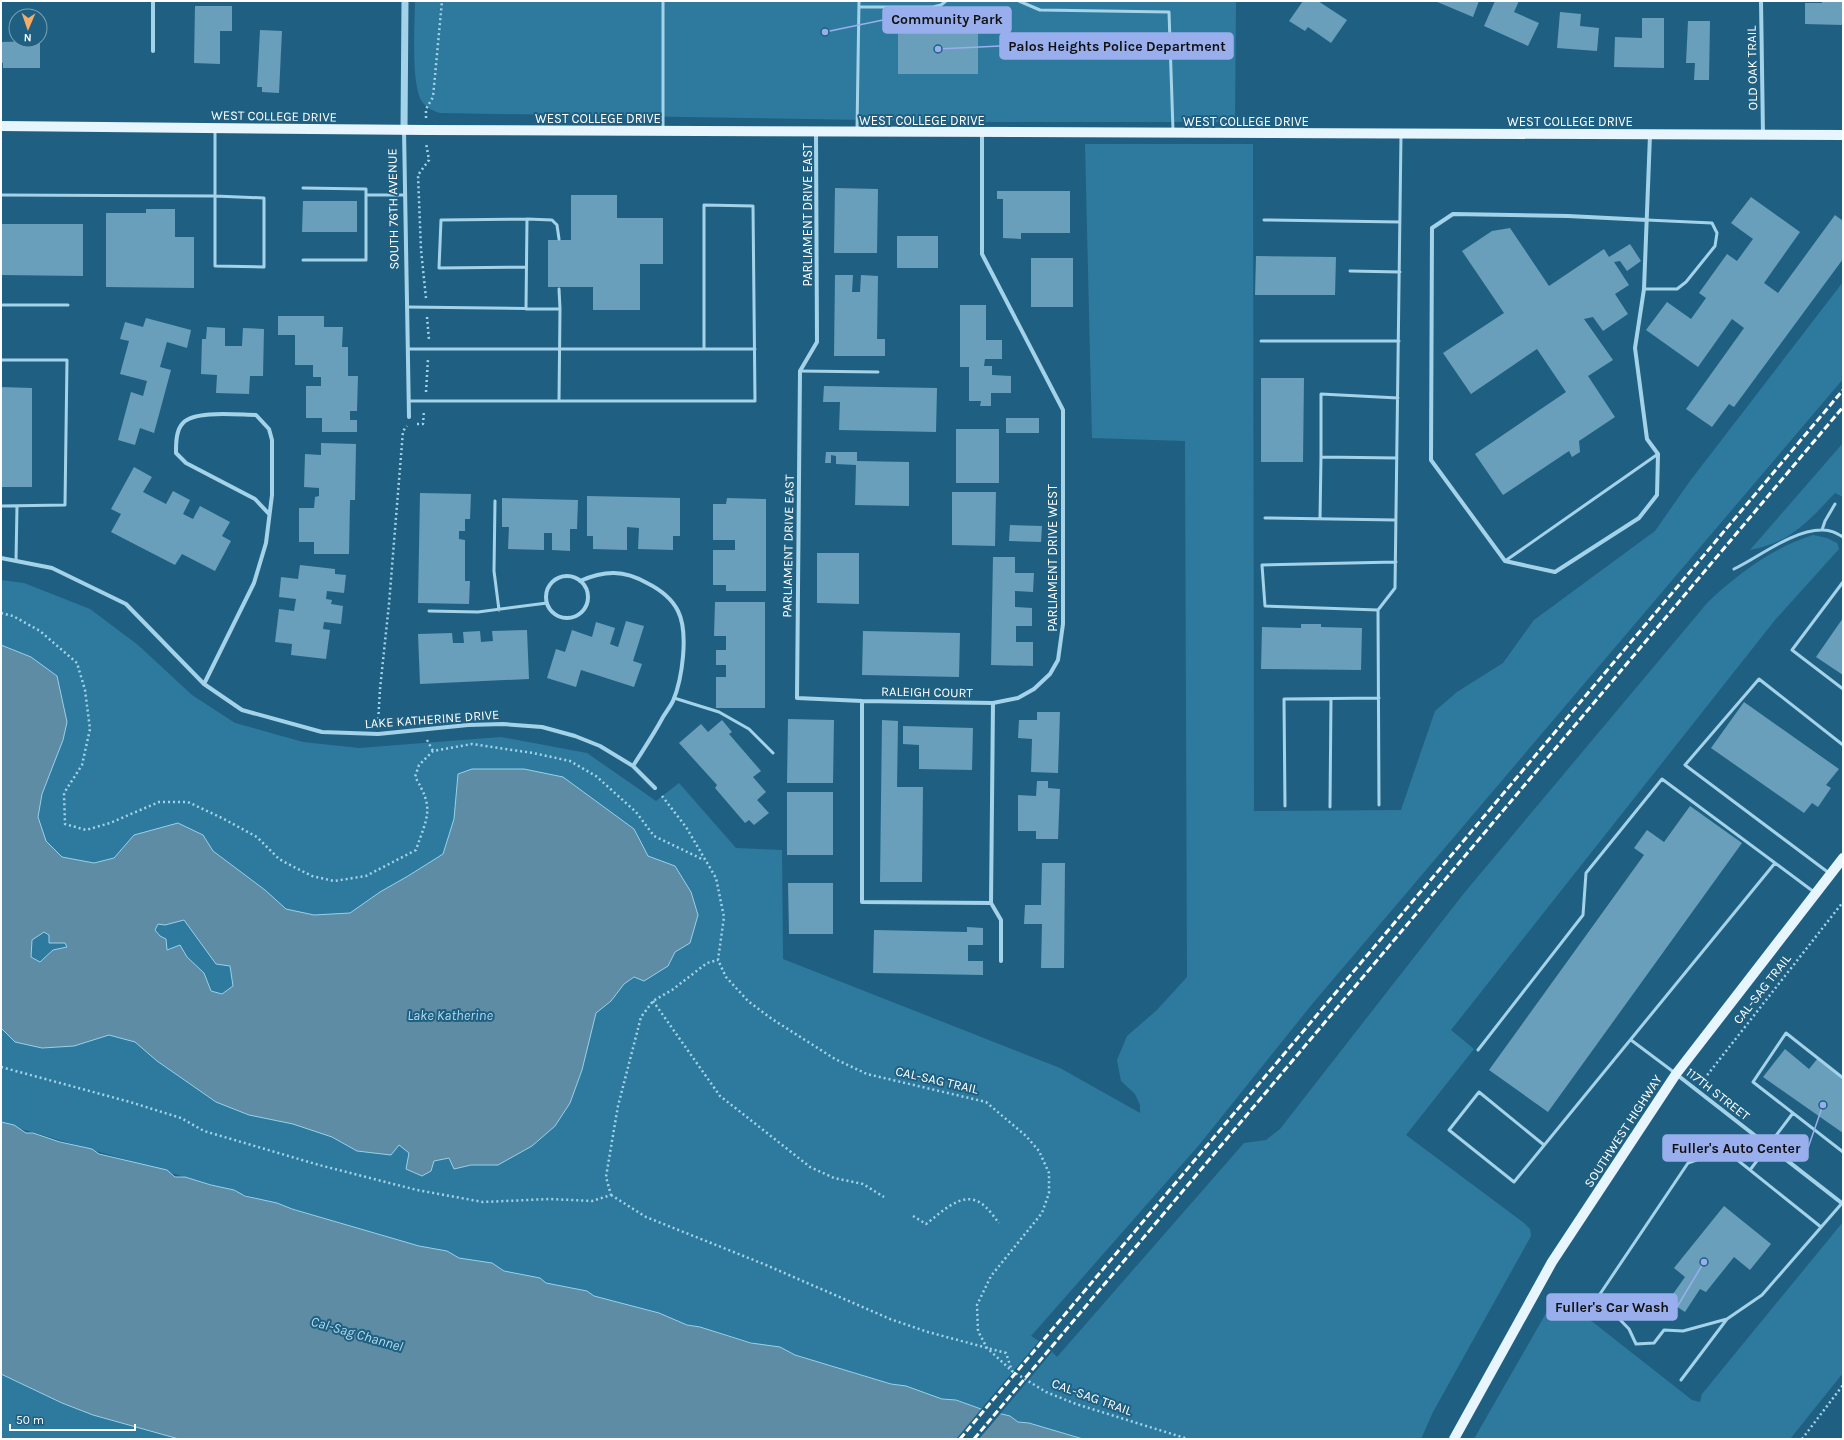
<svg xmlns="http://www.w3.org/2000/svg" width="1844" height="1440" viewBox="0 0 1844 1440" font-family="Karla,sans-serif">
<rect width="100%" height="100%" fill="#1f6082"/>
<path fill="#2e7a9e" d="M415,1H1236L1235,122H993L440,113C434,111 428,109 424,104C410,91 415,22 415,1Z
M1085,144H1253L1254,811L1401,810L1435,711L1457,692L1503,663L1534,620L1655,531L1690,481L1843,282V379L1313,1003L1199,1145L1031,1336L1039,1341L981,1409L956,1400L942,1399L700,1327L687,1325L1,1123V580L24,583L90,609L138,645L192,695L235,723L303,742L359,748L501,737L587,753L656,801L679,783L736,848L782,850L783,959L1060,1068L1140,1113V1105L1135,1094L1121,1081L1117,1060L1127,1036L1157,1010L1187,977L1185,441L1092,438Z
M1843,443V497L1835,493C1818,511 1798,534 1774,543C1767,546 1758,548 1750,550Z
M1813,535L1827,538L1837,543L1839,549L1775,620L1451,1030L1474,1049L1406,1135L1524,1223L1530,1229L1531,1236L1433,1412L1421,1439H1083L1029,1423L1018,1422L1010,1416L1000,1414L1052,1352L1057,1357L1244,1143L1266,1140L1280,1129L1465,892L1708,602C1739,573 1772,548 1813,535Z
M1843,1222V1373L1790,1439H1474L1557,1294L1692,1400L1700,1402L1702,1394Z
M1,1374L62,1403L93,1415L179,1439H1Z"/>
<path fill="#5d8ca4" stroke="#98d1ea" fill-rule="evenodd" d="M1,645L31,657L57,676L67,722L63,740L42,794L38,817L46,841L62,857L94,863L114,858L134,835L178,823L203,835L213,851L265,890L286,909L314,915L350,913L380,892L408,876L443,854L454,819L458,774L472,769H524L563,777L634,829L648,856L675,866L691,892L698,915L690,943L675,952L668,966L644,981L634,977L624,984L611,1001L596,1013L582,1070L570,1103L555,1126L532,1146L498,1165H471L454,1169L449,1158L434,1161L431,1171L422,1176L406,1169L409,1153L399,1145L391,1155L357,1151L332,1137L293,1124L249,1115L216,1102L157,1061L135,1042L109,1035L74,1046L42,1048L15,1042L1,1028ZM184,920L216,964L230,966L233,986L222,994L211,991L204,973L187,957L180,945L167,950L166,939L160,936L155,930L158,924L165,925ZM44,932L49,935V943H65L67,947L53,950L40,962L31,957L32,940Z
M1,1122L14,1125L26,1133H33L60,1142L92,1149L99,1154L167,1170L175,1177H185L211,1185L234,1190L245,1196L277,1203L292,1209L419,1246L447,1251L459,1258L492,1263L504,1271L540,1278L546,1283L587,1291L594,1296L659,1313L687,1325L700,1327L751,1343L780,1347L795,1355L891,1384L906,1386L942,1399L956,1400L981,1409L1010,1416L1018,1422L1029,1423L1083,1439H179L93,1415L62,1403L1,1374Z"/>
<path fill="#1f6082" d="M983,1407L1002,1412L979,1439H956Z"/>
<path fill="#699fba" d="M1303,1H1318L1347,20L1331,43L1308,27L1305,31L1289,21Z
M1435,1H1479L1473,17Z
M1495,1H1519L1514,12L1539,23L1528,46L1484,26Z
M1822,1H1843V25L1805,24V3H1822Z
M195,6H232V31H220V64L194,63Z
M958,7H978V74H898V24H958Z
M1560,12L1581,14L1580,26L1599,28L1597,51L1557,48Z
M1642,18H1664V68L1614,67L1615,37L1642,38Z
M1688,21H1710L1709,80H1694L1695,63H1686Z
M260,30L282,31L279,93L262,92V87H257Z
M40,41V68H3V63H1V42Z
M835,188L878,189L877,253H834Z
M997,191H1070V233H1021V239L1003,238V199H997Z
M571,195H617V218H663V264H640V310H593V287H548V240H571Z
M1751,197L1800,232L1764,283L1778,293L1835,215L1843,221V259L1734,407L1729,404L1712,427L1686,409L1744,328L1732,319L1698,367L1646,330L1667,302L1691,319L1706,298L1699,293L1727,254L1737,261L1753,239L1731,223Z
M303,201H357V232H302Z
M146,209H175V237H194V288L106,287V213H146Z
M1,224H83V276L1,275Z
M1510,228L1549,286L1604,249L1609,257L1630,244L1641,261L1627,271L1620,261L1614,262L1629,285L1615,294L1628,314L1603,331L1593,317L1584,319L1613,360L1588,376L1615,417L1579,441L1580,452L1572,457L1569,451L1503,495L1475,454L1566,392L1537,349L1471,394L1443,353L1504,313L1462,251L1492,231Z
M897,236H938V268H897Z
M1256,256L1336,257L1335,295H1255Z
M1031,258H1073V307H1031Z
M835,275H853L852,292H860L861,275L878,276L877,339H885V356H834Z
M960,305H986V340H1002V359H985L984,366H992V375L1011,376V393H991V406H980L981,401H969V367H960Z
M278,316H324V327H343L342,347H348V376H358L357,411H350V420H357V432H322V418H306V386H321V377H313V365H295V335H278Z
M146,318L191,330L187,348L167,342L160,367L171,370L154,433L140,428L135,445L118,440L131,392L143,396L147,381L120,374L129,341L120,339L125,322L143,327Z
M207,327L225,328V346H242L243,328L264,329L263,376H250L249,394L216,393L217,375L201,374L202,339H206Z
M1261,378H1304L1303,462H1261Z
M824,386L937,388L936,432L839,430L840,402H823Z
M1,387L32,388V487H1Z
M1006,418H1039V433H1006Z
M956,429H999V483H956Z
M321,443L356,444L355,500H350L349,554H314V542H299V508H314L315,497L319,496V488L304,487L305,454L321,455Z
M826,452H857V461L909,462V506L855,505L856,465L836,464V456L831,455V463H825Z
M134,467L152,477L143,492L166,504L173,491L190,500L183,514L193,519L200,506L230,522L222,536L231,541L215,571L182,554L175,565L111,532L121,514L111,509Z
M952,492H996L995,546L952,545Z
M420,493L471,494L470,519H465V531H459V539L465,540V581H470L469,604L418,603Z
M587,496L680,498V536H673V550L638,549L639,528L627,527V550L593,549V536H587Z
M502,498L578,500L577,529H570V551L552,550V533H544V550L508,549L509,527H502Z
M727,498L766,499V591H726V585H713V550H735V540H713V504H726Z
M1010,525L1042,526L1041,542L1009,541Z
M817,553H859V604L817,603Z
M993,557H1015V573H1034L1033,592L1015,591V607L1032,608V626H1016V642H1033V666L991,665Z
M300,565L335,569V574L346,575L344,593L327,591L326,599L332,600L331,604L343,606L341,624L324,622L323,629L330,630L326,659L291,655L292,644L275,642L279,609L294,611L296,599L279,597L281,577L298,579Z
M715,602H765V708H716V677H726V665H716V650H726V636H714Z
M1843,618V675L1816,657Z
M626,621L644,626L633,661L642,664L634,687L581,670L576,687L547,678L556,649L565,652L572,630L592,637L596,622L615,628L610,644L618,647Z
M1301,624H1321V627L1362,628L1361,670L1261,669L1262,627L1301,628Z
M527,630L529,679L420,684L418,634L452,633L453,643H464L463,632L480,631L481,642L493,641L492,631Z
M863,631L960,633L959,677L862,675Z
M1744,702L1839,769L1826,785L1831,788L1818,807L1812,803L1804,813L1711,748Z
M1037,712H1060L1058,773L1031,772L1032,739L1018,738L1019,720H1037Z
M788,719L834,720L833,783H787Z
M722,720L732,732L729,734L761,771L753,777L766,792L757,800L769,813L754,825L749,820L745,823L715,788L717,785L679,743L701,724L708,732Z
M882,720L898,721L897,787H923L922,882H880Z
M903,726L973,728L972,770L919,769V745L903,744Z
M1037,781H1048V788L1060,789L1058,839H1036V831H1018V795L1036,796Z
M787,792H833V855H787Z
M1690,806L1742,843L1548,1112L1489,1070L1644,855L1634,848L1647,830L1664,842Z
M1042,863H1065L1064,968H1041L1042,924H1024L1025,905H1041Z
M788,883H833V934H789Z
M967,927L983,928V945H968V961H983V975L873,973L874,930L967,932Z
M1785,1049L1809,1069L1818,1058L1843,1078V1133L1763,1077Z
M1724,1206L1771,1244L1750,1270L1734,1257L1706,1292L1700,1289L1685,1312L1668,1301L1685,1277L1674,1268Z"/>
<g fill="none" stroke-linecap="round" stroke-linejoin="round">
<path stroke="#a4d3e9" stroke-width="2.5" stroke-dasharray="2 3" stroke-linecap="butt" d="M426,118V109L433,97L442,1
M426,298L421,250L418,175L429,160L426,143
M427,317L429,340
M426,392L428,359
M417,424H423L424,411
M1,613L13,616L40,631L77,663L85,690L90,729L82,765L64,793L65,824L86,830L110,823L159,802H188L222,818L257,837L279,859L292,866L312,876L334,881L366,876L416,850C427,817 435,809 415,777L419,765L433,751L472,744L533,753L570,761L596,776L636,812L654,836L704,860
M378,724L380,689L389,604L403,431L407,426
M427,740L433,751
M662,796L686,827L716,878L724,917L718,960L726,977L748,1001L772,1019L835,1059L867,1074L986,1102L1026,1136L1039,1151L1049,1173V1193L1042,1213L991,1276L977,1305L978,1331L987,1348L1012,1371L1046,1392L1076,1404L1188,1439
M653,1001L720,1096L743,1114L810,1167L834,1178L863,1184L884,1197
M1,1067L130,1102L181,1118L204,1131L319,1165L417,1190L483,1202L550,1199L592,1201L611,1195L606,1177L612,1141L618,1106L641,1017L653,1001L672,990L707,963L718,960
M1701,1083L1843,902
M611,1195L646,1217L766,1265L890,1319L928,1332L1006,1353L1012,1371
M913,1216L926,1224C941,1213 963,1189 982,1204C989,1209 994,1217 999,1223
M1802,1439L1843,1385"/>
<path stroke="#a4d3e9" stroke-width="3" d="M663,1V129
M1019,1L1040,10L1169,12L1173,130
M859,7H933L941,5L946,1
M857,130L859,1
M303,188L366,189V260H303
M1,195L215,196L264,198V267L215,266V130
M366,195H405
M527,219L552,220L557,225L559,239
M1264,220L1400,222
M1350,271L1400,272
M559,289L560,309
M1644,289H1677L1686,282L1715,246L1717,233L1712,223L1647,220
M1,305H68
M407,307L560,309L559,401
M526,309L527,219L441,220L439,268L526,267
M1261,341H1399
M408,349H755
M1,360H67L65,505L1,506
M800,371L878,372
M409,401H755L753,206L704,205V349
M1321,457V394L1398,398
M495,501L494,571L499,610
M1265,518L1396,520
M1320,519L1321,457L1397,458
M1822,530L1825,521L1835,504
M16,561L17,506
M1505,561L1658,454
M1734,569C1759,557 1794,529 1823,530C1831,530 1836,533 1843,537
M1843,582L1792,650L1843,689
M1378,610L1265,606L1262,565L1396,562
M429,611L478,612L547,603
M674,698L719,712L749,729L773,753
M1379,805L1378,610L1395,588L1401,135
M1285,806L1284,699L1379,698
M1330,807L1331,699
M1829,873L1685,765L1759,679L1843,745
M1631,1040L1675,1073
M1478,1050L1583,915L1586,873L1662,779L1814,892
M1843,1078L1786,1033L1753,1082L1843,1152
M1544,1145L1479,1092L1449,1130L1514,1182L1775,863
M1750,1170L1793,1113
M1727,1319L1683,1331L1664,1330L1654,1343L1636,1344L1629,1329L1598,1297L1688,1163L1725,1150L1821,1227
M1681,1380L1727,1319L1762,1295L1843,1202"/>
<path stroke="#a4d3e9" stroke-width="4" d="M1761,1L1763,135
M153,51V1
M404,130L409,417
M816,133L817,342L800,371L797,698L862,701V902L991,903
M1647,220L1568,216L1453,214L1432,228L1431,460L1505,561L1555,572L1639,518L1657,495L1658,454L1647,439L1635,348L1644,289L1650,135
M1,558L52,568L126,604L204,684L242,710L322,732L378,734L468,725L503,724L542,727L575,736L600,746L633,766L655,788
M546 597a21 21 0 1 1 42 0a21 21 0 1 1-42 0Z
M580,581C605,570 624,570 647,583C659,589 672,599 678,611C689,633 682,680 673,701C670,707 666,712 663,717C654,734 643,750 633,766
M204,684L254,583L266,543L272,495V440L269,429L256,415C239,415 195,410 183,423C176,430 176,443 176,453L186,463L255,499L269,514
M862,701L993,703L1018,698L1034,689L1050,674L1058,660L1063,624V410L982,254V133
M993,703L991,903L1001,920V961
M1676,1074L1843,1204"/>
<path stroke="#a4d3e9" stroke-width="7" d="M404,130L405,1"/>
<path stroke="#e7f5fe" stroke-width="10" d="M1,126L426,130L1843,135
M1454,1439L1552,1262L1676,1074L1843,858"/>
<path stroke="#fff" stroke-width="3" stroke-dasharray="7 3" stroke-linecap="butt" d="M960,1439L1843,390
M974,1439L1843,407"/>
</g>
<g text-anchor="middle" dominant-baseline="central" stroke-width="4" stroke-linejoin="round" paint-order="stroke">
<g font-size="13" fill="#fff" stroke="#1f6082">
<text transform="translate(1752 68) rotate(-91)">OLD OAK TRAIL</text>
<text transform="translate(274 116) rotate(1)">WEST COLLEGE DRIVE</text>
<text x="598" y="118">WEST COLLEGE DRIVE</text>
<text x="922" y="120">WEST COLLEGE DRIVE</text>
<text x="1246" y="121">WEST COLLEGE DRIVE</text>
<text x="1570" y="121">WEST COLLEGE DRIVE</text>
<text transform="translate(393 209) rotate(-91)">SOUTH 76TH AVENUE</text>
<text transform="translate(807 215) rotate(-90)">PARLIAMENT DRIVE EAST</text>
<text transform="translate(788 546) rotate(-89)">PARLIAMENT DRIVE EAST</text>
<text transform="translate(1052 558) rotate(-90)">PARLIAMENT DRIVE WEST</text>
<text transform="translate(927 692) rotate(1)">RALEIGH COURT</text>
<text transform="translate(432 719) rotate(-4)">LAKE KATHERINE DRIVE</text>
<text transform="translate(1762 989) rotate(-52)">CAL-SAG TRAIL</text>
<text transform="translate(937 1080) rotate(13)">CAL-SAG TRAIL</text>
<text transform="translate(1718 1094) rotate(38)">117TH STREET</text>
<text transform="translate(1623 1131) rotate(-57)">SOUTHWEST HIGHWAY</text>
<text transform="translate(1092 1397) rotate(20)">CAL-SAG TRAIL</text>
</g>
<g font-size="14" font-style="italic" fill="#b0dcf1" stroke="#1f6082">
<text x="450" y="1015">Lake Katherine</text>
<text transform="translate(357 1334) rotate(16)">Cal-Sag Channel</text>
</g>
</g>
<path fill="none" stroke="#99afed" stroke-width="1.5" d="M825 32L883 20M938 49L1000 46M1823 1105L1808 1148M1704 1262L1677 1307"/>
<g fill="#99afed" stroke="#1f6082" stroke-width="1.5">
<circle cx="825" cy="32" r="4"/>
<circle cx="938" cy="49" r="4"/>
<circle cx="1823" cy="1105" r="4"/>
<circle cx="1704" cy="1262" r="4"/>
</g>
<g fill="#99afed" stroke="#99afed" stroke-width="1.5">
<rect x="883" y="7" width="128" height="26" rx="4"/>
<rect x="1000" y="33" width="233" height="26" rx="4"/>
<rect x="1663" y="1135" width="145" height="26" rx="4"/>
<rect x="1547" y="1294" width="130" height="26" rx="4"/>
</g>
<g font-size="14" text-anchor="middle" font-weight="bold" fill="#111">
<text x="947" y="24">Community Park</text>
<text x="1117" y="51">Palos Heights Police Department</text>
<text x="1736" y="1153">Fuller's Auto Center</text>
<text x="1612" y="1312">Fuller's Car Wash</text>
</g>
<rect width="1844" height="1440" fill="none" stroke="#ffffff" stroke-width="4"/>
<g transform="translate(28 28) rotate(182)"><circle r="19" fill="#1f6082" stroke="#79a0b4"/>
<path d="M0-3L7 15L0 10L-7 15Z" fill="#f7ab64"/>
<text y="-6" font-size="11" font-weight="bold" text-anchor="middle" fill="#ffffff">N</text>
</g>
<path d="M10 1424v6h125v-6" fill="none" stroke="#ffffff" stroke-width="2"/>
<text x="16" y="1424" font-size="12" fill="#ffffff" stroke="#1f6082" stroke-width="3" paint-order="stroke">50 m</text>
</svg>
